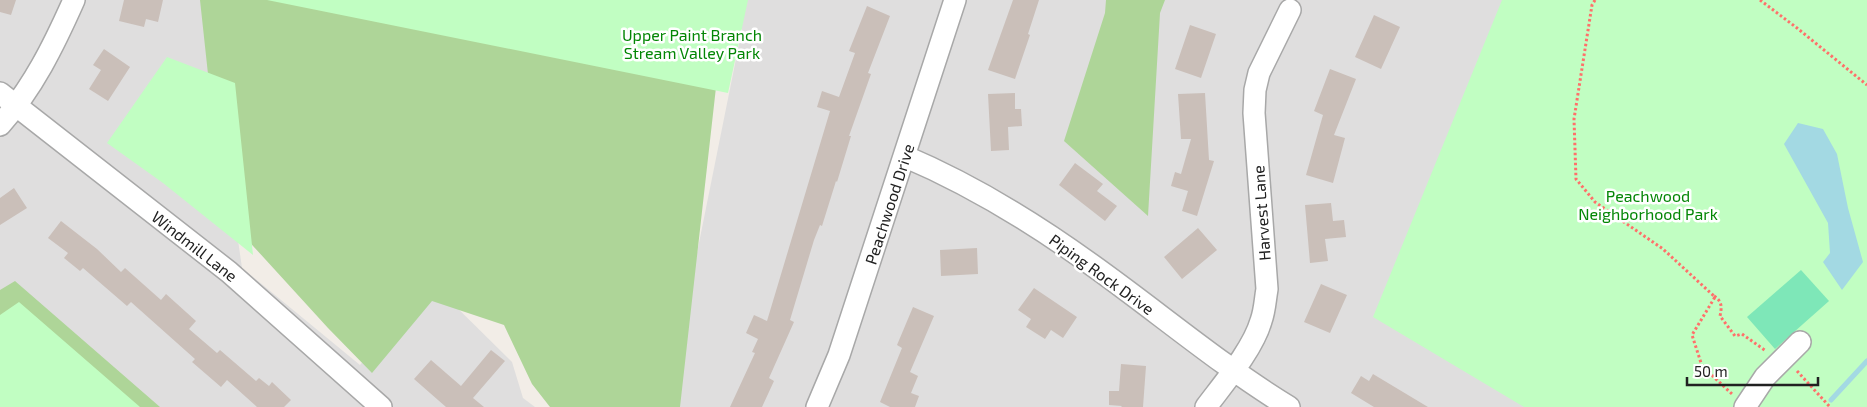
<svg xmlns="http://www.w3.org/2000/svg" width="1867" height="407" viewBox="0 0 1867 407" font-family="'Exo 2',sans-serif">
<rect width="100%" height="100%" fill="#f2ede7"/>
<path fill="#dfdede" d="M0,0H208L216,86L242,268L360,365L431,282L512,362L523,398L535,407H143L0,309Z
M626,0H1502L1529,407H666L742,29Z"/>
<path fill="#aed598" d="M200,0H617L722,34L680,407H550L532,384L504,325L432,301L372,373L328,328L223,213Z
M1106,0H1165L1160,13L1148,216L1064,141L1105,13Z
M15,281L160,407H0V290Z"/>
<path fill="#c1fec2" d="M267,0H748L728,93Z
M1502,0H1867V407H1524L1373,317Z
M167,57L235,83L253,255L163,183L107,143Z
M19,302L140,407H0V315Z"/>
<path fill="#7ee7b8" d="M1801,270L1829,301L1775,349L1747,317Z"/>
<path fill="#a3d9e3" d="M1798,123L1823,129L1837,154L1848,208L1863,262L1842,290L1823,262L1830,253L1828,223L1784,144Z"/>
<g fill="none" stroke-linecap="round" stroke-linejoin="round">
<path stroke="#a3d9e3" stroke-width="5" d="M1831,400L1867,361"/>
</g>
<path fill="#cabfb9" d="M0,0H16L11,15L0,12Z
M124,0H163L158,22L146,19L144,27L119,21Z
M1013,0H1039L1028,34L1030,35L1015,79L988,70Z
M867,6L890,16L868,73L871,74L849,136H851L837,182L836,181L822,226L820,225L814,240L790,320L794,322L769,378L774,381L762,407H730L755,353L752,352L758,339L746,333L754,315L767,321L830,111L817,107L822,91L839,97L855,53L849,51Z
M1374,15L1400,27L1381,69L1355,57Z
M1190,25L1216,34L1201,78L1175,69Z
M104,49L130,67L108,101L89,89L101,70L93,65Z
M1330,69L1356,79L1334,135L1345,138L1333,183L1306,175L1323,115L1314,111Z
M1015,93V109H1021L1022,126L1008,127L1009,150L991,151L988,94Z
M1205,93L1209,160L1214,161L1197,216L1182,211L1188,191L1171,186L1175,172L1181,174L1191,139H1181L1178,94Z
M1075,163L1103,184L1097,191L1117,206L1105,221L1059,185Z
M14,188L27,208L0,225V198Z
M1331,203L1333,221L1344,220L1346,237L1325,239L1328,261L1310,263L1305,205Z
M61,221L97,249L121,272L125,268L161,300L166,294L196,321L189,329L217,353L220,350L256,381L259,378L269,386L272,382L291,400L284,407H257L227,380L221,387L192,362L195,359L131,302L127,306L83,268L80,271L64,258L68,253L48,238Z
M1198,228L1217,250L1182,279L1164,257Z
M977,248L978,274L941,276L940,250Z
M1321,284L1347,295L1330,333L1304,322Z
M1034,288L1077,317L1063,338L1051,330L1045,339L1026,327L1031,319L1018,310Z
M913,307L934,316L910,372L918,376L911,393L919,396L915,407H890L880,402L902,348L897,345Z
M491,350L505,361L473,398L484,407H446L414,379L431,360L461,386Z
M1121,364L1146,366L1143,407H1121L1122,406L1109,405V391H1119Z
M1373,374L1428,407H1374L1351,393L1361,376L1369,381Z"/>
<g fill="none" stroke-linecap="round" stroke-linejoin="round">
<g stroke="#a8a8a8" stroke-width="24">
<path id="minor" d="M0,93L229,272L381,407
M0,125C33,88 54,45 74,0
M904,156C970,184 1034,223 1092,265C1158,312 1220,365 1289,407
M817,407L839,355L955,0
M1206,407C1224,383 1253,349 1261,321C1265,310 1265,300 1267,289L1254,113L1255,90L1259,73L1290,10
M1745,407L1765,377L1800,342"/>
</g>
<path stroke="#ff706a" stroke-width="3" stroke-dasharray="2.5 2.5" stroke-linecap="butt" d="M1595,0L1592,5L1574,119L1576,179L1595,202L1663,249L1715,297L1692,335L1702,366L1732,394
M1760,0L1797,28L1867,85
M1714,296C1722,301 1722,307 1720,316L1735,336L1742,334L1766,351
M1797,371L1830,407"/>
<use href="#minor" stroke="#fff" stroke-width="21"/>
</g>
<g text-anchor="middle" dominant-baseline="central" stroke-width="5" stroke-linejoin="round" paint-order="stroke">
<g font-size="16" fill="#038605" stroke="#fff">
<text x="692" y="34">Upper Paint Branch<tspan x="692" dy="18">Stream Valley Park</tspan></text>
<text x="1648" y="195">Peachwood<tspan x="1648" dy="18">Neighborhood Park</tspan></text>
</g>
<g font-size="16" fill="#212121" stroke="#fff">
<text transform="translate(889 204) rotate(-72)">Peachwood Drive</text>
<text transform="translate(1261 213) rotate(-94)">Harvest Lane</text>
<text transform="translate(195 246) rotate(38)">Windmill Lane</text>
<text transform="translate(1102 274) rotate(36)">Piping Rock Drive</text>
</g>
</g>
<path d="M1687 377v8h131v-8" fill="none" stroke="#212121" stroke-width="2.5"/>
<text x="1694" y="377" font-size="15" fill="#212121" stroke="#ffffff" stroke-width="4" paint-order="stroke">50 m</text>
</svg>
